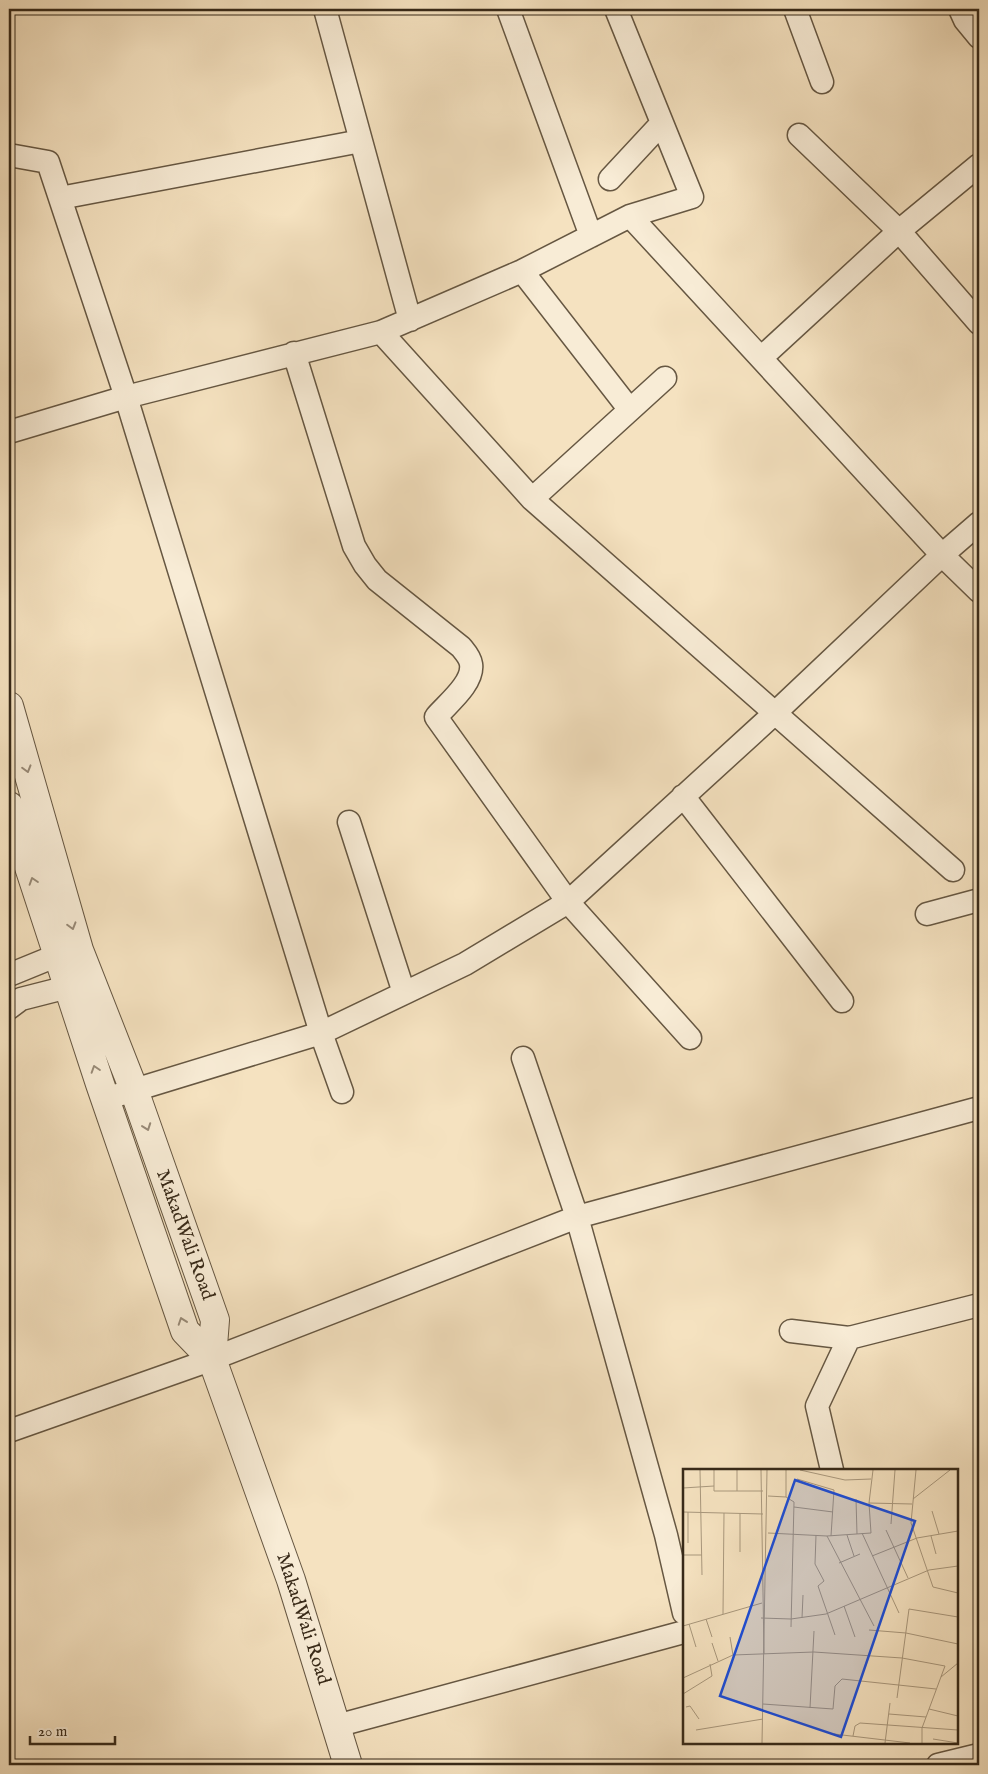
<svg xmlns="http://www.w3.org/2000/svg" width="988" height="1774" viewBox="0 0 988 1774" font-family="'IM FELL English',serif">
<rect width="100%" height="100%" fill="#f5e2c0"/>
<filter id="stains"><feTurbulence type="fractalNoise" baseFrequency=".004" numOctaves="4"/><feColorMatrix values="0 0 0 0 .2 0 0 0 0 .09 0 0 0 0 .02 0 0 0 .5 -.17"/></filter>
<radialGradient id="worn" r=".72"><stop offset=".6" stop-color="#630" stop-opacity="0"/><stop offset="1" stop-color="#630" stop-opacity=".3"/></radialGradient>
<g fill="none" stroke-linecap="round" stroke-linejoin="round">
<g stroke="#665742" stroke-width="25">
<path id="minor" d="M325,9L410,320
M508,9L591,236
M795,9L822,82
M960,9L965,20L979,37
M799,135L899,231L979,323
M9,155L48,162L126,397L321,1033L342,1092
M610,179L662,123
M60,198L361,141
M630,216L942,555L979,591
M522,271L630,410
M381,332L532,499L953,870
M294,353L354,546L365,565L377,580L461,647C465,652 470,657 471,664C474,683 447,704 436,717L568,902L690,1038
M761,358L899,231L979,165
M9,432L126,397L381,332L522,271L630,216L692,197L616,9
M532,499L665,378
M683,796L842,1001
M349,822L404,993
M927,914L979,900
M9,975L58,955
M9,1008L21,999L68,987
M523,1058L577,1217L666,1535L684,1613
M105,1099L321,1033L465,964L568,902L775,713L942,555L979,523
M791,1331L849,1338
M9,1431L199,1364L577,1217L979,1108
M832,1470L817,1406L849,1338L979,1305
M336,1726L684,1632
M938,1765L979,1755"/>
</g>
<g stroke="#665742" stroke-width="30">
<path id="tertiary" d="M9,706L79,950L134,1090L215,1320L212,1359L291,1580L348,1765
M9,806L100,1084L185,1331L212,1359"/>
</g>
<use href="#minor" stroke="#f8ecd6" stroke-width="22"/>
<use href="#tertiary" stroke="#f8ecd6" stroke-width="28"/>
</g>
<defs><path id="oneway-chevron" d="M-2-3.5L2.5 0L-2 3.5" fill="none" stroke-width="1.6" stroke-linecap="round" stroke-linejoin="round" transform="scale(1.25)"/></defs>
<g stroke="#988a77">
<use href="#oneway-chevron" transform="translate(27 769) rotate(74)"/>
<use href="#oneway-chevron" transform="translate(33 881) rotate(-108)"/>
<use href="#oneway-chevron" transform="translate(72 926) rotate(74)"/>
<use href="#oneway-chevron" transform="translate(95 1069) rotate(-108)"/>
<use href="#oneway-chevron" transform="translate(147 1127) rotate(70)"/>
<use href="#oneway-chevron" transform="translate(182 1321) rotate(-109)"/>
</g>
<g text-anchor="middle" dominant-baseline="central" stroke-width="5" stroke-linejoin="round" paint-order="stroke">
<g font-size="19" fill="#372918" stroke="#f8ecd6">
<text transform="translate(185 1235) rotate(70)">MakadWali Road</text>
<text transform="translate(303 1619) rotate(72)">MakadWali Road</text>
</g>
</g>
<g transform="translate(683 1469)">
<rect width="275" height="275" fill="#f5e2c0"/>
<path fill="none" stroke="#a9987d" stroke-width="1" d="M17,1L19,106M31,1V22H80M54,1V22M78,1L81,185M117,1L162,11L188,10M233,1L228,54L250,118L275,124M114,10L151,21L148,67M0,19L31,17M85,27L103,28L111,33L108,158M103,28V1M173,30L174,65M230,30L267,1M186,34L229,35M111,38L150,43M249,42L256,65M0,43L80,45M5,43V74M57,44V83M208,55L212,1M203,61L225,109M85,64L144,67L188,64L186,34L190,1M179,64L216,144M133,66L132,95L141,112L135,117L152,166M164,66L171,87M144,67L191,157M248,67L253,85M0,86H19M189,87L234,69L275,62M156,94L177,85M161,137L172,168M40,145L41,44M78,149L108,150L143,145L246,101L275,97M119,149L120,126M23,150L29,168M6,155L13,178M0,157L79,134M186,161L223,164L275,175M47,168L50,186M29,174L35,192M258,208L275,194M0,209L50,186L131,183L219,189L262,197L239,259V274M0,225L29,207L27,195M214,229L226,140L275,148M80,235L150,240L152,217L159,210L253,220M3,238L7,237L16,250M127,239L131,162M246,240L275,247M206,245L243,248M13,261L80,250M151,265L227,274M170,267L172,257L177,254L275,261M250,270L275,274M79,274L84,1M202,274L207,234"/>
<path fill="#1d4ed8" fill-opacity="0.15" stroke="#1d4ed8" stroke-width="2.5" d="M112,11L232,52L158,268L37,227Z"/>
<rect width="275" height="275" fill="none" stroke="#372918" stroke-width="2.5"/>
</g>
<rect width="988" height="1774" fill="none" stroke="#f5e2c0" stroke-width="30"/>
<rect x="10" y="10" width="968" height="1754" fill="none" stroke="#372918" stroke-width="2.5"/>
<rect x="15" y="15" width="958" height="1744" fill="none" stroke="#372918"/>
<path d="M30 1736v8h85v-8" fill="none" stroke="#372918" stroke-width="2.5"/>
<text x="38" y="1736" font-size="15" fill="#372918" stroke="#f8ecd6" stroke-width="4" paint-order="stroke">20 m</text>
<rect width="100%" height="100%" filter="url(#stains)"/>
<rect width="100%" height="100%" fill="url(#worn)"/>
</svg>
